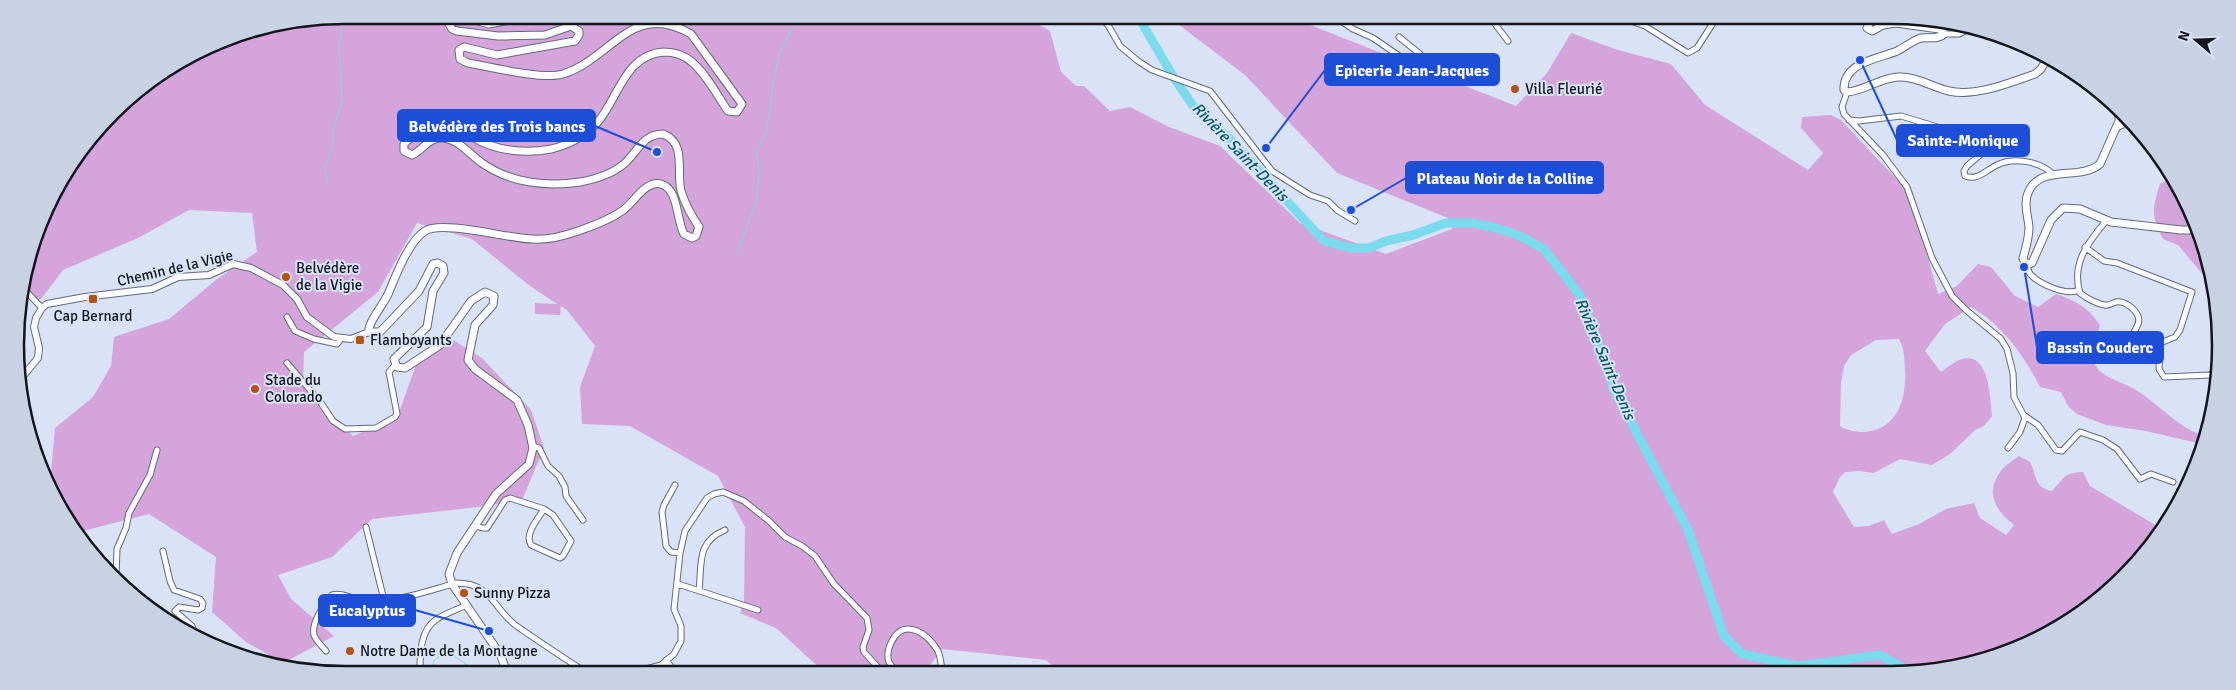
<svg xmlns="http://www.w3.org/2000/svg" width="2236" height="690" viewBox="0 0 2236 690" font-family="Signika,sans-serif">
<rect width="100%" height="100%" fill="#d9e2f6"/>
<path fill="#d4a4da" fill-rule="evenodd" d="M345,15L1026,18L1050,31L1061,72L1076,86H1084L1110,111L1130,107L1169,127L1220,146L1300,223L1386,254L1452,229L1448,218L1337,173L1245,75L1170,18L1295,19L1516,106L1547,73L1571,33L1618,50L1671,64L1705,105L1808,170L1823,153L1801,128L1802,117L1831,115L1841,120L1904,187L1914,207L1938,294L1957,286L1978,264L1991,267L2015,296L2038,307L2056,294C2076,301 2088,307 2100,325C2096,339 2087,356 2098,369C2104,377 2126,384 2136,390C2157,403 2177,426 2199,434L2207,429L2202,444L2146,431L2106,425L2077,414L2068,406L2061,392L2040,387C2024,355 2002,325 1971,307L1945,324L1925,351L1941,372C1946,368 1952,364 1957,361C1990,346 1990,398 1992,416L1984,426L1975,430L1950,454L1932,465L1900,459L1874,473L1859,471L1845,472L1840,477L1833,492L1854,527L1869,526L1884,520L1892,534L1919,524L1946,509L1974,503L1980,518L2006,535L2014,525C1996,511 1984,493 2001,471C2005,465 2013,461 2019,456L2030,462C2038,477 2033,487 2052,491C2065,478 2062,473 2083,472L2090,486L2162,529L2124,579L2037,641L1934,672L1062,674L1046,660L942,649L924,673L824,672L776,628L740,613L744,602L745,527L718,476L630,426L582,424L580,387L595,346L567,310L561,306L560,315L535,314V303L557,304L530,286L472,239L417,223L378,292L304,352L303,385L353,436L397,418L417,362L442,333L482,358L531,410L544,448L522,500L478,507L372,519L332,557L278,575L291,599L334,636L283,663L246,642L212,612L216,557L149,514L75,533L49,491L44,478L51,472L55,428L93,397L111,366L114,337L169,319L217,279L257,252L252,213L189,210L138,238L63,270L41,299H19L49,199L83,144L127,97L219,40L281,21ZM1899,339C1905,349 1904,358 1905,369C1907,399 1897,432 1861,432C1852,431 1848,431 1840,426L1841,383L1844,366L1851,355L1876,340Z
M2174,177L2196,219L2215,281L2216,290L2178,245L2163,239C2151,215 2152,210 2160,184Z"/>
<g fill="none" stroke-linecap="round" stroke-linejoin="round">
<path stroke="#7adbec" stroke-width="1" d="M328,184L325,167L332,147L334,128L342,100L339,47L344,15
M737,254L757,199L759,171L757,152L767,130L773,83L779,55L798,17
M435,675L433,662C448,644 467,665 478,675"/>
<path stroke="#7adbec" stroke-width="9" d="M1139,18L1174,78L1196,110L1227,136L1324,241L1350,248H1369L1386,241L1413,235L1446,223H1472L1496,228L1518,235L1544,249L1579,294L1591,322L1614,390L1688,530L1724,636L1742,654L1798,666L1880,655L1900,666L1905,672"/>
<g stroke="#626a7b" stroke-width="7">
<path id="minor" d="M1101,18L1108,25L1120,46L1138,61L1152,70L1210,91L1272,171L1310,195L1328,201L1337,210L1355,221
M1338,19L1353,29L1373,38L1408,62H1420V54L1399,37
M1492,20L1508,41
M1628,20L1645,26L1688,53L1697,48L1715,20
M1944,34H1959L1973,27
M1847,92L1842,107L1844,114L1883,155L1907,187L1932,258L1952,296L1966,310L2001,339L2007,349L2013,373L2014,397L2025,418L2020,432L2008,448
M1849,120L1859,121L1901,116L1944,129
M2116,128L2126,124L2131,120
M1988,148L1967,166L1964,171L1965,176C1978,181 1986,170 1997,165C2014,157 2039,161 2053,174
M2106,221C2088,242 2071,264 2080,293C2086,298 2097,304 2105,305C2109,306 2112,303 2116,302C2124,300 2135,309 2138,316C2142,326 2130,332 2132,342L2156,340L2160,343
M2085,247L2104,261L2117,263L2192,292L2180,330L2175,337L2160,343
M2027,264C2028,268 2028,272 2031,275C2041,285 2067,296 2079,290
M22,287L42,308
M287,317L295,331L314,339L337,344L341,339
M2160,343L2159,369L2164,377L2210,375L2219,369
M287,363L321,403L333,421L345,429L376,428L395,417L397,414L389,372L395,365
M2025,416L2038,425L2056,450L2062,451L2080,432L2103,440L2117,449L2140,479L2151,474L2173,482
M532,446L539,448L548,466L559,476L565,487L566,496L583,520
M675,485L664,505L662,512L666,546L671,552L680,553
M476,526L482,528H487L505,500L510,498L544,509L553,515L571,541L563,556L560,558L531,545C524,534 538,519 544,509
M366,527L384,600
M163,551L170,581L174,590L200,599L203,603L202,608L198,610L179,607L175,611L192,626L197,638
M116,577L117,549L126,528L129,513L150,475L157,450
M678,584L758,610
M699,591C702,564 696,542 725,530
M326,651C322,646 316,641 314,635C311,623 324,604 332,595C342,591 360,603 373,602C402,600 428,591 456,583C491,583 492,606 514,624C536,640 560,655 582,670L593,675
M666,660L675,672L695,674
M627,674L661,665L674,654L681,641V626L674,609L680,553L685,531L707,498L714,494L723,492L744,501L769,521L785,537L802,546L815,556L834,584L867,618L869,630L863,647L864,652L884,674
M899,674C895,670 891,666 889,662C885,651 894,629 908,629C921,629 932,641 938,651C941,658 941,667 943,674
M420,675C420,657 419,630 437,619C446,613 457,610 466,605"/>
</g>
<g stroke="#626a7b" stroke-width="8">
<path id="tertiary" d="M18,382L38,358L39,348L34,327L36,318L42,308L47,304L85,297L152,289L178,277L209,275L233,264L251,268L283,285L297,299L307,317L334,337L351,339L369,332
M37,460L43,466V474"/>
</g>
<g stroke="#626a7b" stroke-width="9">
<path id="secondary" d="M1871,21L1867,28L1872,31L1883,25L1896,23L1939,29L1943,31L1944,34C1938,40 1929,37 1921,38C1912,41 1905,47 1897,51C1878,59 1843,62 1844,90L1847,92C1864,91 1880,78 1898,77C1916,76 1932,87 1949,91C1976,97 2009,83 2035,74L2041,69L2048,57
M2115,104L2119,109V121L2100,164C2079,182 2037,162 2027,196C2024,207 2028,216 2029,227C2029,237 2026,248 2023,258L2025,263L2029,264L2032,263L2051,220L2063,208L2080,209L2111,222L2181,230H2189C2195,224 2194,220 2192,212
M508,675L500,654L452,584L449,574L457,553L496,494L529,464L533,448L528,425L517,400L475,369L468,360L475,325L493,305L494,296L485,292L471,301L440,345L405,368L397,367L394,359L427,327L433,291L444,273L443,266L438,263L433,264L419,291L380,332H369C367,323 385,303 389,292C396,275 409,241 425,231C443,220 509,239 533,239C548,240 564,236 578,231C593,226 609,220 622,211C634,203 645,180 661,184C679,189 676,220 684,234L692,238L696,236L699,227C691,215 685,204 681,191C676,171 687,143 663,134C643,134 638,151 625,163C613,174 596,179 580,182C547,187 510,183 482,163C469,154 458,138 441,138C428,138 423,150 412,155L404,151V144C409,137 438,122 448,124C458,126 465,133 474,138C496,151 526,154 551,149C568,145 585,136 597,123C618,99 625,54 664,52C675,52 684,55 692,62C707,75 717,95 728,111L737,112L742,104L691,34C631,0 613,58 563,74C544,80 490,67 468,63L460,59L459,50L464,47L497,55L575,41L579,35V31L571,26L545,35L498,36L457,31L452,29L449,24L451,18L456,15L489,24L529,16"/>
</g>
<use href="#minor" stroke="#fff" stroke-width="5"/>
<use href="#tertiary" stroke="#fff" stroke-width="6"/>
<use href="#secondary" stroke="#fff" stroke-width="7"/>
</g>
<g fill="#b45313" stroke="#d9e2f6" stroke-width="2">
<circle cx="1515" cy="89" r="5"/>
<circle cx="286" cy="277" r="5"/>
<rect x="88" y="294" width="10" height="10" rx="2.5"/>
<rect x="355" y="335" width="10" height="10" rx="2.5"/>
<circle cx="255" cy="389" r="5"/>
<circle cx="464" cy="593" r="5"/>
<circle cx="350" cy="651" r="5"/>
</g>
<g text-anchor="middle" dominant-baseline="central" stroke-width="4" stroke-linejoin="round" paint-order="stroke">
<g font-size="15" fill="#13161d" stroke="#d9e2f6" text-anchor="start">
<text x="1525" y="89">Villa Fleurié</text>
<text x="296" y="268">Belvédère<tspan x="296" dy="17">de la Vigie</tspan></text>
<text x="93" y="316" text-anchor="middle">Cap Bernard</text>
<text x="370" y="340">Flamboyants</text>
<text x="265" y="380">Stade du<tspan x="265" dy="17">Colorado</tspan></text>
<text x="474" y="593">Sunny Pizza</text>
<text x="360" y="651">Notre Dame de la Montagne</text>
</g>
<g font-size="15" fill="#13161d" stroke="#d9e2f6">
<text transform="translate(175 268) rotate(-13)">Chemin de la Vigie</text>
</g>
<g font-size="16" font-style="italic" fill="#005b67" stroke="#d9e2f6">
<text transform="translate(1240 152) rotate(46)">Rivière Saint-Denis</text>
<text transform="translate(1605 359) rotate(67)">Rivière Saint-Denis</text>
</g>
</g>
<path d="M0 0H2236V690H0ZM345 24H1891A321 321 0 0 1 2212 345V345A321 321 0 0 1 1891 666H345A321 321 0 0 1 24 345V345A321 321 0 0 1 345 24Z" fill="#c9d2e5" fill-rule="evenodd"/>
<path fill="none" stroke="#13161d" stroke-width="2.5" d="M345 24H1891A321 321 0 0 1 2212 345V345A321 321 0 0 1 1891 666H345A321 321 0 0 1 24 345V345A321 321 0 0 1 345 24Z"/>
<path fill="none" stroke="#1d4ed8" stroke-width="2" d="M1266 148L1325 70M657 152L595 126M1860 60L1897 140M1351 210L1406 178M2024 267L2037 347M489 631L415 610"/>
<g fill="#1d4ed8" stroke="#d9e2f6" stroke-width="2">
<circle cx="1266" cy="148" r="5"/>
<circle cx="657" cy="152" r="5"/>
<circle cx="1860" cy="60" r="5"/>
<circle cx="1351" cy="210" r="5"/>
<circle cx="2024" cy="267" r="5"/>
<circle cx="489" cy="631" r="5"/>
</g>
<g fill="#1d4ed8" stroke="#1d4ed8" stroke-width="2">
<rect x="1325" y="54" width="174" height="31" rx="5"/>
<rect x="398" y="110" width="197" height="31" rx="5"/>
<rect x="1897" y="125" width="132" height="31" rx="5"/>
<rect x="1406" y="162" width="197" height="31" rx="5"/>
<rect x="2037" y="332" width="126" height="31" rx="5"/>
<rect x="319" y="595" width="96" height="31" rx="5"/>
</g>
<g font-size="16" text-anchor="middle" font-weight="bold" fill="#fff">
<text x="1412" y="76">Epicerie Jean-Jacques</text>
<text x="497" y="132">Belvédère des Trois bancs</text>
<text x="1963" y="146">Sainte-Monique</text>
<text x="1505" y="184">Plateau Noir de la Colline</text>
<text x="2100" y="353">Bassin Couderc</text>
<text x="367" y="616">Eucalyptus</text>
</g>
<g transform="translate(2196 40) rotate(289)" stroke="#d9e2f6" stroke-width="4" paint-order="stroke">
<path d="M0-4L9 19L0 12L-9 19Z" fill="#13161d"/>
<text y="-8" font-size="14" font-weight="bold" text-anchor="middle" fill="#13161d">N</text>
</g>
</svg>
